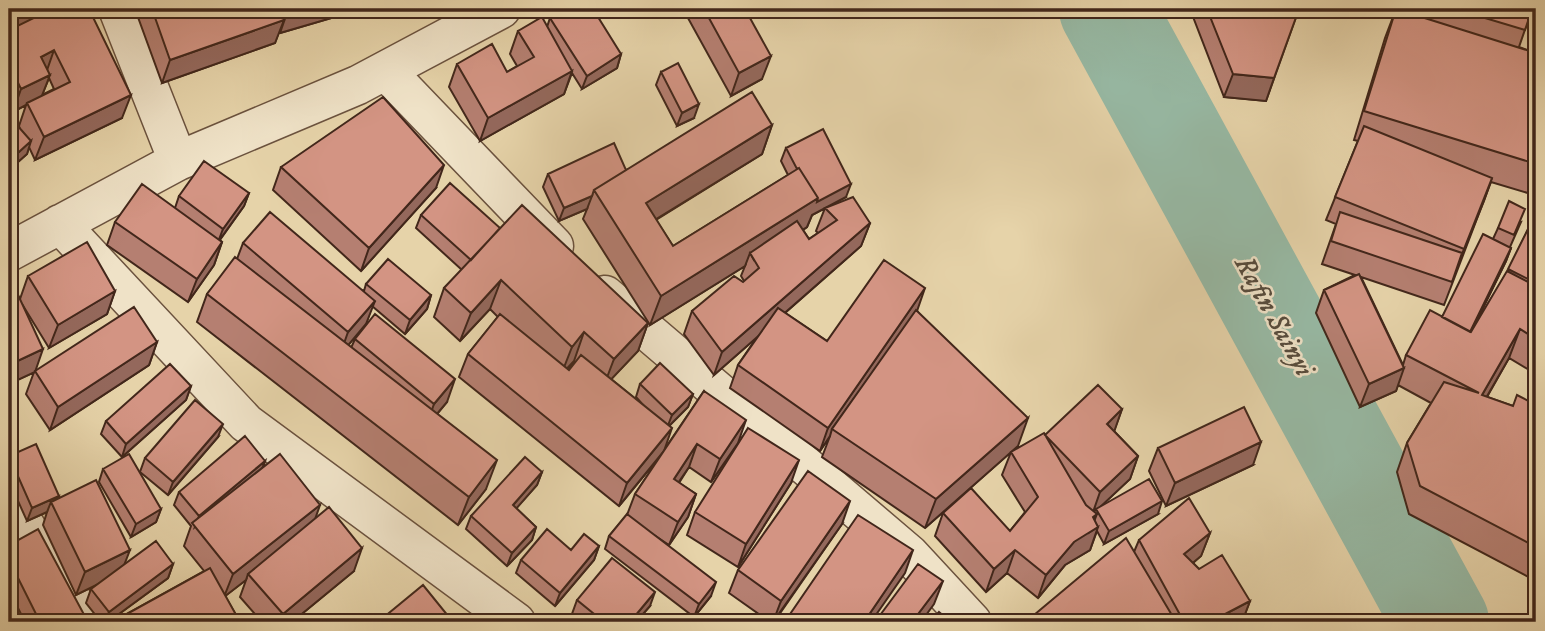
<svg xmlns="http://www.w3.org/2000/svg" width="1545" height="631" viewBox="0 0 1545 631" font-family="'IM FELL DW Pica',serif">
<rect width="100%" height="100%" fill="#e6d3a9"/>
<filter id="stains"><feTurbulence type="fractalNoise" baseFrequency=".00286" numOctaves="4"/><feColorMatrix values="0 0 0 0 .2 0 0 0 0 .09 0 0 0 0 .02 0 0 0 .5 -.17"/></filter>
<radialGradient id="worn" r=".72"><stop offset=".6" stop-color="#630" stop-opacity="0"/><stop offset="1" stop-color="#630" stop-opacity=".3"/></radialGradient>
<g fill="none" stroke-linecap="round" stroke-linejoin="round">
<path stroke="#97b9a4" stroke-width="96" d="M1107,9L1441,622"/>
<g stroke="#6b523e" stroke-width="41">
<path id="minor" d="M118,9L178,161
M386,71L554,246
M60,224L246,423L516,622
M9,252L178,161L358,85L501,9
M605,295L909,554L972,622
M9,500L86,622"/>
</g>
<use href="#minor" stroke="#efe2c7" stroke-width="38"/>
</g>
<path fill="#b57f71" stroke="#42271b" stroke-width="2" fill-rule="evenodd" d="M9,9H89L122,118L35,160L29,147L27,154L9,170V116L20,129L19,126L26,105L13,112L9,104ZM49,78L54,89L42,95Z
M135,9H338L335,17L280,33L279,32L275,43L162,83Z
M683,9H745L762,79L731,96Z
M1190,9H1299L1266,101L1224,97Z
M1396,9H1532L1519,47L1530,51L1536,32V181L1531,194L1491,182L1444,305L1361,277L1403,365L1406,355L1442,317L1493,239L1498,228L1521,222L1510,247L1511,248L1506,261L1472,330L1508,271L1536,213V374L1509,358L1487,397L1513,406L1528,401L1536,383V581L1409,514L1397,472L1407,443L1431,403L1398,385L1396,391L1360,407L1316,313L1324,290L1355,275L1322,264L1336,224L1326,220L1358,141L1354,140L1385,38Z
M550,18L621,54L617,68L582,89L572,73L564,94L480,141L449,87L457,64L507,72L517,66L510,54L518,31L547,27Z
M661,72L694,118L677,126L656,85Z
M772,125L762,154L656,220L673,246L788,175L781,161L786,148L846,197L812,215L807,227L803,230L809,239L818,233L816,231L825,208L870,223L861,246L785,313L827,341L917,311L1018,446L1012,451L1045,435L1122,409L1114,431L1138,456L1130,479L1101,506L1158,514L1104,544L1097,531L1090,550L1065,565L1038,598L1007,573L986,592L935,536L943,513L1010,531L1025,512L1002,475L1011,452L925,528L822,457L830,436L820,451L730,388L738,365L757,337L714,375L684,334L692,311L744,281L741,276L745,266L650,325L583,219L587,209L559,221L543,187L548,174L626,170Z
M281,167L436,188L361,271L273,190Z
M249,193L244,206L220,240L222,242L214,265L188,302L107,245L115,222L175,208L179,196Z
M421,215L500,228L648,323L638,351L611,379L644,406L636,397L640,384L693,394L688,407L669,426L664,450L704,391L738,443L711,482L689,467L679,483L696,494L688,517L669,545L654,535L711,596L694,617L605,549L609,536L627,515L635,494L662,454L619,506L459,377L468,354L498,317L490,309L460,341L434,317L444,288L462,270L416,228ZM574,361L575,362L569,370L567,369Z
M243,243L364,291L366,284L431,295L427,309L405,334L372,306L366,324L348,345L351,348L355,339L447,402L437,414L486,489L458,525L197,322L207,294L237,259Z
M28,276L115,291L107,314L49,348L22,304L35,371L157,342L149,365L50,430L26,394L34,372L9,384V286L20,299Z
M191,386L186,400L122,457L101,434L106,421Z
M218,437L168,495L140,472L145,458Z
M1158,448L1253,465L1166,506L1149,471Z
M9,456L58,499L124,565L173,564L168,578L108,622H101L86,603L91,589L98,584L76,595L43,525L47,512L27,521L9,481Z
M265,461L263,468L316,518L354,571L292,622H262L240,597L246,580L225,596L240,622H122L125,615L204,571L184,546L191,526L174,505L179,492Z
M103,469L161,509L156,522L131,537L99,482Z
M542,472L537,485L516,508L536,527L532,540L507,566L466,529L471,516Z
M791,483L738,567L687,535L695,512Z
M842,524L774,622H770L729,593L738,570Z
M1210,533L1201,556L1193,563L1199,569L1250,601L1242,622H1027L1028,620L1134,552L1139,540Z
M9,545L88,622H9Z
M599,546L594,560L555,606L516,573L521,560L571,550Z
M577,600L650,606L636,622H583L572,614Z"/>
<path fill="#94685c" stroke="#42271b" stroke-width="2" d="M35,9H71L9,41V22Z
M294,9H338L335,17L280,33L288,10Z
M284,20L275,43L162,83L170,60Z
M54,50L46,73L41,57Z
M621,54L617,68L582,89L587,76Z
M771,56L762,79L731,96L739,73Z
M572,71L564,94L480,141L488,118Z
M1233,74L1274,78L1266,101L1224,97Z
M50,75L41,98L27,103L26,105L13,112L21,89Z
M131,95L122,118L35,160L44,137Z
M699,104L694,118L677,126L682,113Z
M772,125L762,154L635,232L646,203Z
M31,141L27,154L9,170V161Z
M444,165L436,188L361,271L369,248Z
M1492,178L1484,201L1455,272L1464,249Z
M851,184L846,197L812,215L807,227L754,260L750,253L745,266L650,325L661,296L818,198Z
M249,193L244,206L218,242L223,229Z
M592,196L587,209L559,221L564,208Z
M870,223L861,246L714,375L722,352Z
M222,242L214,265L188,302L197,279Z
M1511,248L1506,261L1465,345L1470,332Z
M501,280L490,309L460,341L471,313Z
M925,288L917,311L832,429L830,436L820,451L828,428Z
M115,291L107,314L49,348L58,325Z
M431,295L427,309L405,334L410,320Z
M375,301L366,324L340,355L348,332Z
M648,323L638,351L603,388L614,359Z
M1520,329L1509,358L1471,424L1482,395Z
M584,332L574,361L561,375L572,347Z
M157,342L149,365L50,430L58,407Z
M43,349L35,372L9,384V365Z
M1404,368L1396,391L1360,407L1369,384Z
M455,379L447,402L426,427L434,404Z
M191,386L186,400L122,457L126,444Z
M693,394L688,407L667,428L672,415Z
M1122,409L1114,432L1107,424Z
M1028,418L1018,446L925,528L936,499Z
M746,420L738,443L711,482L720,459Z
M223,424L218,437L168,495L173,482Z
M672,428L664,451L619,506L627,483Z
M1261,442L1253,465L1166,506L1175,483Z
M697,444L689,467L665,502L674,479Z
M1138,456L1130,479L1097,510L1096,509L1092,515L1100,492Z
M497,460L486,489L458,525L469,497Z
M799,460L791,483L738,567L746,544Z
M265,461L260,474L195,527L199,516Z
M542,472L537,485L508,518L513,505Z
M696,494L688,517L669,545L678,522Z
M59,496L55,509L51,502L47,512L27,521L32,508Z
M850,501L842,524L773,622L781,601Z
M1162,501L1158,514L1104,544L1109,531Z
M320,505L312,528L248,574L246,580L224,597L233,574Z
M161,509L156,522L131,537L136,524Z
M1097,514L1090,532L1098,527L1090,550L1065,565L1038,598L1046,575Z
M536,527L532,540L507,566L512,553Z
M1210,533L1201,556L1176,577L1184,554Z
M599,546L594,560L555,606L560,593Z
M362,548L354,571L292,622H280L283,614Z
M130,550L121,573L76,595L85,572Z
M913,550L905,573L871,622H864Z
M1015,550L1007,573L986,592L994,569Z
M173,564L168,578L108,622H105L109,612Z
M943,581L934,604L921,622H912Z
M716,582L711,596L694,617L699,604Z
M655,592L650,606L636,622H630Z
M1250,601L1242,622H1210Z"/>
<path fill="#d39483" stroke="#42271b" stroke-width="2" d="M9,9H35L9,22Z
M52,9H89L131,95L44,137L27,103L70,82L54,50L41,57L50,75L21,89L9,64V30Z
M152,9H280L284,20L170,60Z
M565,9H593L621,54L587,76L550,18Z
M704,9H745L771,56L739,73Z
M1207,9H1299L1274,78L1233,74Z
M1396,9L1536,53V164L1364,111Z
M1455,9H1532L1525,30Z
M542,17L572,71L488,118L457,64L492,44L507,72L534,57L518,31Z
M678,63L699,104L682,113L661,72Z
M752,92L772,125L646,203L673,246L799,168L818,198L661,296L594,190Z
M383,97L444,165L369,248L281,167Z
M9,116L31,141L9,161Z
M1364,126L1492,178L1464,249L1335,197Z
M823,129L851,184L817,202L818,198L799,168L797,169L786,148Z
M614,143L626,170L594,190L592,196L564,208L548,174Z
M204,161L249,193L223,229L179,196Z
M450,183L500,228L471,260L421,215Z
M142,184L222,242L197,279L115,222Z
M853,197L870,223L722,352L692,311L734,276L743,282L759,268L750,253L797,221L809,239L837,220L825,208Z
M1509,201L1525,209L1514,235L1498,228Z
M522,205L648,323L614,359L584,332L572,347L501,280L471,313L444,288Z
M270,212L375,301L348,332L243,243Z
M1340,212L1462,253L1452,282L1331,241Z
M1536,213V283L1508,269Z
M1483,234L1511,248L1470,332L1442,317Z
M87,242L115,291L58,325L28,276Z
M235,257L497,460L469,497L207,294Z
M388,259L431,295L410,320L366,284Z
M884,260L925,288L828,428L738,365L778,308L827,341Z
M1507,271L1536,286V339L1520,329L1482,395L1513,406L1517,395L1536,405V547L1420,486L1407,443L1444,382L1479,393L1406,355L1430,310L1471,332Z
M1359,274L1404,368L1369,384L1324,290Z
M13,284L43,349L9,365V286Z
M134,307L157,342L58,407L35,371Z
M916,310L1028,418L936,499L832,429Z
M375,314L455,379L434,404L355,339Z
M500,314L569,370L581,355L672,428L627,483L468,354Z
M660,363L693,394L672,415L640,384Z
M170,364L191,386L126,444L106,421Z
M1536,383V396L1530,393Z
M1098,385L1122,409L1107,424L1138,456L1100,492L1045,435Z
M704,391L746,420L720,459L697,444L674,479L696,494L678,522L635,494Z
M195,400L223,424L173,482L145,458Z
M1244,407L1261,442L1175,483L1158,448Z
M748,428L799,460L746,544L695,512Z
M1044,433L1086,505L1097,514L1093,517L1098,527L1074,542L1046,575L1015,550L994,569L943,513L971,488L1010,531L1038,497L1011,452Z
M245,436L265,461L199,516L179,492Z
M36,444L59,496L32,508L9,456Z
M129,454L161,509L136,524L103,469Z
M280,454L320,505L233,574L192,523Z
M525,457L542,472L513,505L536,527L512,553L471,516Z
M808,471L850,501L781,601L738,570Z
M1149,479L1162,501L1109,531L1096,509Z
M96,480L130,550L85,572L51,502Z
M1189,498L1210,533L1184,554L1199,569L1222,555L1250,601L1210,622H1184L1139,540Z
M329,507L362,548L283,614L248,574Z
M627,514L716,582L699,604L609,536Z
M858,515L913,550L864,622H789L786,620Z
M38,529L88,622H40L9,560V545Z
M547,529L571,550L584,534L599,546L560,593L521,560Z
M1126,538L1176,622H1029L1028,620Z
M156,541L173,564L109,612L91,589Z
M612,558L655,592L630,622H604L577,600Z
M918,564L943,581L912,622H875Z
M210,568L240,622H129L125,615Z
M423,585L453,622H378Z
M9,590L25,622H9Z
M939,612L951,622H930Z
M701,618L707,622H698Z"/>
<g text-anchor="middle" dominant-baseline="central" stroke-width="5" stroke-linejoin="round" paint-order="stroke">
<g font-size="28" font-style="italic" fill="#574c3d" stroke="#efe2c7">
<text transform="translate(1274 316) rotate(61)">Rafin Sainyi</text>
</g>
</g>
<rect width="1545" height="631" fill="none" stroke="#e6d3a9" stroke-width="35"/>
<rect x="10" y="10" width="1524" height="610" fill="none" stroke="#42271b" stroke-width="3.5"/>
<rect x="18" y="18" width="1510" height="596" fill="none" stroke="#42271b" stroke-width="2"/>
<rect width="100%" height="100%" filter="url(#stains)"/>
<rect width="100%" height="100%" fill="url(#worn)"/>
</svg>
